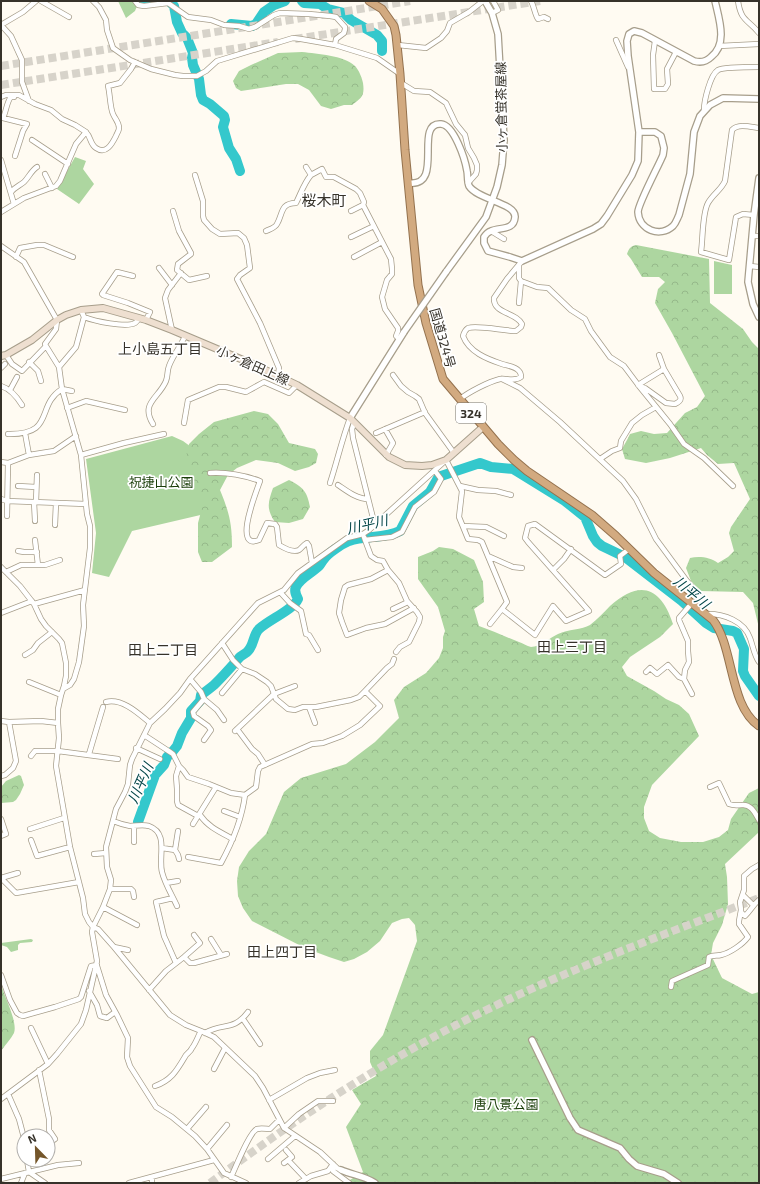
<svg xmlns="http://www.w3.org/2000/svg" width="760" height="1184" viewBox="0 0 760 1184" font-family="'Exo 2','Noto Sans JP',sans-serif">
<defs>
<pattern id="forest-crowns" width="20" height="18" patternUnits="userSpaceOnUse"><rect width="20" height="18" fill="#add6a0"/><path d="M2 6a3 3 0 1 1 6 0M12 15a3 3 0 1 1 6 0" fill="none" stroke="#95b88a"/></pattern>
</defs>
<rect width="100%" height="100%" fill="#fffbf2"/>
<path fill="#add6a0" d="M118,1H133L137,6L135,11L126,18Z
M75,157L86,161L83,169L94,184L79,204L57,189Z
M714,261L732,265V294H714Z
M172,436L183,441L202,455L209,513L132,531L109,577L92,573L96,533L86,459Z
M31,939L33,940L32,942L20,943L18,945V950L11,952L7,947L1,945V943Z"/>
<path fill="url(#forest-crowns)" d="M302,52C318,54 343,55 355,66C359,70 362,78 363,83C365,97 361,98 352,105H344L331,109L321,106L309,90L298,84H286L241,91L236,88L233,81L239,71L251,65L278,53Z
M636,245L709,259L710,303L743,329L752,342L759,349V628L753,603L743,592L700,591L691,581L686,568L690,558C699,556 710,557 718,563L728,557L734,551L729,533L731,527L750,499L734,463L718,464L707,455L701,448L670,458L646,463L625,459L622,449L627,440L630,434L641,431L654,434L667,433L685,413L697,407L705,396L672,333L655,303L658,289L665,282L659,277H642L631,259L627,254C629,248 631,246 636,245Z
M254,411L268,414L278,424L289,443L315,449L318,454L316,463L309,467L295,471L278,463L256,460L237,468L228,475L220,490C229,512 232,523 232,547L212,562H202L198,552V523L202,508V499L194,489L186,466V456L189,444L199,434L214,422Z
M289,480C303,487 307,491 310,507L303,519L289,523L275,522C266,509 268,502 273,488Z
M439,547L453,549L474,560L483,582L484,602L474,609L479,626C493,631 506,637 519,642C522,643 527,646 531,647C540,647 551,637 558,634C568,629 582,630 590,625C598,619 604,612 610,606C640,579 661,587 673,624L660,637L630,657L622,667L627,676L654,691L666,699L679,705L689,714L699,736L652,785L644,807V818L649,831L660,838L681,842H703L719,837L728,830L731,819L749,793L759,788V832L725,864L727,877L728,904L722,925L713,943L711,955L722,978L752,994L759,992V1183H345L363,1172L346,1127L361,1104L352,1090L376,1076L370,1062V1051L383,1035L417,941L415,925L409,918L402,919L392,923L380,941L367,952L354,959L344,962L329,957L305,948L252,921L243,908L238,896L237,881L239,867L249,851L266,834L284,792L301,778L346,764L375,742L399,718L394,700L404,687L426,673L439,658L443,648V637L445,631L438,607L418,579V557L433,551Z
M19,775L21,776L24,785L20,794L16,800L13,802L1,803V787L6,781Z
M1,984C4,996 18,1022 14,1033C11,1039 5,1045 1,1051Z"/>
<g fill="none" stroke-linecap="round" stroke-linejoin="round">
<path stroke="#34c8cc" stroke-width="10" d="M140,1L144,3L160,1
M169,1L174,6L177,22L182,33L187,38L193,53L192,58L193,65L199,79L201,95L203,100L210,104L224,116L225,120L223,127L229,148L236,159L240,171
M302,1L304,3L320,4L328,9L344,13L351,20L377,35L382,41V51
M231,24L252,26L256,24L264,12L274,5L285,1
M138,822L155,775L164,765L167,757L173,751L177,746L182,733L191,718V711L200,701L201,695C206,691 211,688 216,683C224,675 231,667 239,658C241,655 246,654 248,651C254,645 253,635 259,629C270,619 293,610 298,599C296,595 294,591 296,587C300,578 312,573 319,566C321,564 322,561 324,559C328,553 342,544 349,541C365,535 385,539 400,531L413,506L430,492L438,478L441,476L480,463L491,467L513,469L518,472L565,501L585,517L593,536L597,542L602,546L625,557L682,601L706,623L714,628L733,631L737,633L744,649L743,671L745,676L759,696"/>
<path stroke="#d7d3ca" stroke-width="8" stroke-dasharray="8 4" stroke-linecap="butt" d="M295,39L540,1
M1,66L410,1
M1,85L278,42
M210,1183C293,1121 381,1062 474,1016C566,970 663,935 759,898"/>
<g stroke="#a79e8b" stroke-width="6">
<path id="minor" d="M41,1L69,17
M93,1L99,7L106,20L107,30L113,48L130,60L151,69L175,75L183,76H197L206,71L217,61L293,38L301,39L335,45L377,58L400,74
M135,1L138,5L144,6L168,3L188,17L211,20L224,25L239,26L249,29L255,27L274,15L280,13L309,14L330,16L336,17L345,27V29L344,33L336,39L335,45
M531,1C534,6 535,15 538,19L544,17L548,19
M738,1C741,22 748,19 759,33
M492,13L498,10L493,1
M1,25L11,36L22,60V82L29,101
M1,25L23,12L36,1
M616,40L628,67
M655,41L653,55L654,89H665L668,84L667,69L676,52
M398,45L426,48L441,38L447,31L450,23L469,12L483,1
M719,46L759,44
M401,83L414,91L430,92L446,103L456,124L465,135L468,148L474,158L477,165V170L476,174L468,183
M1,97L6,95H19L35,104L51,110L62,119L75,125L86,132L76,144L60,181L56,186L24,198L1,212
M14,97H11C7,101 6,112 3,118L27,124L23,131L15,156
M704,110C704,101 710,75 718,70C724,67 751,67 759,67
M86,132C91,137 90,144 96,148C106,155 112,144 116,136C117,133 119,131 119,128C119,122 115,119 113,114C110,108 110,93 108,86L120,83L131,69L135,62
M32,140L68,164
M1,160L14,204
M306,167L311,175L322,169L326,177H334L356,189L360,193L364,202L363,205L351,211
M45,174L52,188
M195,175L203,201V216L204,220L212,229L220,234L238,233L244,238L247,245L250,268L240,275L237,279L260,323L279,368L278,376
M11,192C15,187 19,186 24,182C29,177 31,171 37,167
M363,205L391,259L392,269V274L387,280L382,297L385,309L398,328V331L396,336L399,339
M173,211L179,231L191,253V254L178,264L177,270L189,280L207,276
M754,215L743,214L736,217L729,260L701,252C703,239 702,214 708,203C713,194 721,190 725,181L732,130C738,123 751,127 759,128
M266,231C270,229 275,228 277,224C283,214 280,203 296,203C301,193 304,183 311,175
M491,231L504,239
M753,236H759
M351,237L374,226
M1,246L24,262L57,320L56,329L45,344L46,346
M16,257L20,248L37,245H44L73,257
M354,257L382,242
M519,265V278L521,281L537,287L548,288L571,310L585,319L591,331L610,357L624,366L639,386L645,388L666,403L675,404C679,402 682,400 680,396L664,369L659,355
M750,266L759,267
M159,268L172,285
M133,276L117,272L102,294L103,295L128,303L150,312L146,320
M519,303L521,281
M84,317C94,321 126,328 135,323C136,323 139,318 140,318
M172,330L165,298L168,290L181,273
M6,355L12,364L22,371L46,346L59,367L62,389L81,455L87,514L90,526V548L83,605L84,626L79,662L74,679L70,685L63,689
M29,362L38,371L41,381
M59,367L76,347L84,317L81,310
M1,368L5,364
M393,375L401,386L408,392L415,396L419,399L425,413L454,453
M502,379L520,388L560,422L623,481L636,499L656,539L687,581L700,596L704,605L702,610
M638,385L664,369
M1,386C11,389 17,397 22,405
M639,386L670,424L684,444L704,458L733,486
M10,390L17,377
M460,399C469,392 488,382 500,379C507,378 515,382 521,377C521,374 521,373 519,371C515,366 508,366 502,364C487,359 469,352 463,336C464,332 465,330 468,328C478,325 504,331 516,331L521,327L522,324C516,312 493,314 494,298L507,279L522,261
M67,408L86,401L125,410
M184,423L188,400L219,387H226L246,392L264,382L289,393L297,385
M354,423L352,429L353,438L375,526
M153,424C140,403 159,398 166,381C168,376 167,371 169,366C173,355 181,346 185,336
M385,429L393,443L386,455
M25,433L29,455
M376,433L425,412
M8,434C56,435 35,406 62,389L72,391
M81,455L124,443L164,434
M600,459L612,451L620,448L621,441L632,423L642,415L656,407
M1,462L8,463L29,455L54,451L76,436
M210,473C227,472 243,475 260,481C257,490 232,551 259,540L267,523L275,524L277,527L279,545C284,548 293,553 299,550C302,548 303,545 307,543L309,546L312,563
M330,483C337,462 342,439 350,418
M338,485C347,491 357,499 368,499
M18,486L36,487
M460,486L478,490L496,491L511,495
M1,499L7,501L86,504
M34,502L35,521
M36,502L37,475
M7,516L8,463
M55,525L56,503
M463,526L486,527L504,536
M364,537L365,540L392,537L402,532L415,507L434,492L441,479L435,471
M35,540L38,565
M365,540L371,556L377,560L383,561L388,570L399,583L407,601L417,612L420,617L419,622L409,642L400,647L396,652
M18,551L24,552H37
M488,556L513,567L522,568
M1,567L20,586L34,604L41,619L46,626L59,639L62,643L66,663V676L64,686L61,695L58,709V723
M388,570L371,579L348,585L345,587L341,600L339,613L342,622L347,635L366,628L385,624L414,608
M553,570L564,559L571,549
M6,572L21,565H45L60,560
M280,592L290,603L301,611L306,634L309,635L318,650
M34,604L85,590
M393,609L408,602
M1,613L32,601
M708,614C724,614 744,621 750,638C753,646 754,655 759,662
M490,624L502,609L535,635L553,606L566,621L589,611L528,542L525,538L528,526L535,524L605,575L621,564L620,556L629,549
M25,655L33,650L38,643L52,632
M646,672L650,668L657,674L668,665L679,677L684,679
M190,679L201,692L204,699L217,710L224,720
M29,682L61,695
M365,691L387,668L392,664L394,659
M222,693L242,669
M692,694L684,679L685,670L689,662L688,651V641L679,620V618L692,603
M106,702C122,698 138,713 150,723
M309,707L315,723
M1,721L9,722L41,721L58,723L59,738L56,766L70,847L83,898L85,914L89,922L93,927L98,929L114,947L170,1015L186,1025L201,1031L214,1037L255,1076L263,1088L284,1128L320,1152L337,1168L341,1170
M237,729L252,749L258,754L265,765
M235,731L274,694L295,686
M144,735L170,752L173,754L179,766L183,770L188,777L209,784L231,793L245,795L256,787L258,771L260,767L312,744L323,743L342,736L360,725L380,706L365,691L359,697L351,700L316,707H303L295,710L288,709L276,699L271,686L267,682L255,674L242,669L233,660L222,643
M204,740L211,730L208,726L194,716L193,712L204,699
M136,748L160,759
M89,754L103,707
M31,756L35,751H58L118,759
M179,766L176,776L177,789V801L178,805L198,816
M1,776L5,775L13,768L16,761L9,722
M710,787L719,783L729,804C734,806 737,805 742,805C751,804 755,813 759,820
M224,811L240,817
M200,815C208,827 220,832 233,839
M113,821C118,823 124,825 130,826C137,826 142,824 149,826C169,833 158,857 162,872C165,884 172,895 177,906
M193,824L216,787
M134,826V842
M30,829L64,818
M1,836L6,834L1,819
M31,840L37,856L70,847
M162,848L175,850L178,855L179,859
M175,850L178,831
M94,854L106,853
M188,857L221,863C233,841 242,819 245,795
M1,878L16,893L79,882
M1,878L18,873
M166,883L178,881
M110,889H131L133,891L134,897
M743,895L753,905
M173,898L156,902L164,936L176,963
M103,907L137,925
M741,912L745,916C751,910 753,905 759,900
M211,939L221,955
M114,947L128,950
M184,957L190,963H194L227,954
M97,966L106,995L117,1015L128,1038L127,1057L130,1066L156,1107L172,1117L195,1136L207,1149L224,1173L246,1183
M1,975L10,1000L17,1013L20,1015L23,1016L55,1007L79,999L81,997L90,969L91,966L97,965
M671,987L672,981L708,965L709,957C713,955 717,956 721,955C730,953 743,944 748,937L739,924V921L741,910L740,902L744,890V876L752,869L759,865
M149,990L166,971L184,957L200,943L194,935
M89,991L97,1005L100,1016L107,1018L115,1012
M243,1019L260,1044
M31,1028L48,1064
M205,1033C223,1022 233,1032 248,1012
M214,1069L225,1048
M39,1070L49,1119V1130L55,1139L48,1144
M155,1086C172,1080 177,1070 186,1055C188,1053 191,1051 192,1048C196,1043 198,1036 201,1031
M8,1094L19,1119L24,1138
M1,1099L48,1064L57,1054L81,1024L86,1010L97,961L92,932L93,927L103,907L110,889L111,880L107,867L106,847L116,809L125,792L128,784L130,765L132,759L150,723L165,709L180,693L190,679L258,603L284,590L298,573L347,538L363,534L369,530L446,460L462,491L459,517L468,539L478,540L482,542L507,602L502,609
M269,1100L307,1078L320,1073L335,1070
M284,1128L299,1114L318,1101H333
M187,1129L206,1107
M207,1149L227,1125
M268,1159L295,1136
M27,1160L29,1172L45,1183
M288,1160L306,1179
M284,1163L292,1157L286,1150
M333,1164V1171L349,1183
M152,1177V1183
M231,1177C235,1169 250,1131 257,1129C261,1128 267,1129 270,1129L279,1120
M1,1179L58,1165L79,1163
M21,1183L25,1173
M129,1183L214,1160
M299,1183L311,1176L328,1171L333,1164"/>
</g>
<g stroke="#a79e8b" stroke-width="8">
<path id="tertiary" d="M639,132H655L661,136L664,148L663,155C659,165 638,204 638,212C639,230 660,238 673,226C676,223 677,219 679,215L690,174L694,132L700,116L710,105L723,98L759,99
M759,178L754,215L748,282L753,304L759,317
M409,183C445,187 413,122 441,124C454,125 465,159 467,171C468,175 467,181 469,186C478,200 516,203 515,217C514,231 500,227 491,231C488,232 486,234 484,237V243L488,251L510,257L522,261L593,229L601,224L607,216L632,175L638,161L639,132L628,56L627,41L629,34L634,31L642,33L694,61C701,63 706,62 711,57C728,44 719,19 715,1
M446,272L486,217L497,187L502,165L504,140L498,34L492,13L485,1
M350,418L404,332
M532,1040L570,1118L578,1130L620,1148L629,1159L637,1166L664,1174L678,1183
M341,1170C352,1175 365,1176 375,1183"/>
</g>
<g stroke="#a79e8b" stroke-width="8">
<path id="secondary" d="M1,356L6,355L32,340L57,320L66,315L81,310L103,308L146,320L172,330L255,365L297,385L350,418L389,457L405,465L422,466L432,465L446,460L483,427"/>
</g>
<g stroke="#94724e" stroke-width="9">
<path id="trunk" d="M369,1L382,9L394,26L396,35L400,74L405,150L418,285L426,323L443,379L498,444L514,460L527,471L592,515L616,536L654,573L713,620C734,647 729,706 759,726"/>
</g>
<use href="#minor" stroke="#fff" stroke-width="4.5"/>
<use href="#tertiary" stroke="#fff" stroke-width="5.5"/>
<use href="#secondary" stroke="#eedfd0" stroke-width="6"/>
<use href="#trunk" stroke="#d2aa80" stroke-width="7"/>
<g stroke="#a79e8b" stroke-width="8" stroke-linecap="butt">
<path id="tertiary-bridge" d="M404,332L446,272"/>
</g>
<use href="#tertiary-bridge" stroke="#fff" stroke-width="5.5"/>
</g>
<g text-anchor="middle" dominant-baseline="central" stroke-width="3.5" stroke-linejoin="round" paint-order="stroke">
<rect fill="#fff" stroke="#72706a" stroke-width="1" x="456" y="403" width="30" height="20" rx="3"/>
<g font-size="12" font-weight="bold" fill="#36322a">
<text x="471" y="413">324</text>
</g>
<g font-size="13" fill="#36322a" stroke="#fff">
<text transform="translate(501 107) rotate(-91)">小ヶ倉蛍茶屋線</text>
<text transform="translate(443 338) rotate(74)">国道324号</text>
<text transform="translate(253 365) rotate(24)">小ヶ倉田上線</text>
</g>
<g font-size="13" fill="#1a3e09" stroke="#fff">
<text x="161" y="482">祝捷山公園</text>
<text x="506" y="1104">唐八景公園</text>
</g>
<g font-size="14" fill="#36322a" stroke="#fff">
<text x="160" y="348">上小島五丁目</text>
<text x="572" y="646">田上三丁目</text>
<text x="163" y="649">田上二丁目</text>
<text x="282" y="951">田上四丁目</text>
</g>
<g font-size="14" font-style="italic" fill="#044648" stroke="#fff">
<text transform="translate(367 524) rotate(-13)">川平川</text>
<text transform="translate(692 592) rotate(40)">川平川</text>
<text transform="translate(140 783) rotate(-66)">川平川</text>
</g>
<g font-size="15" fill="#36322a" stroke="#fff">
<text x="324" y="200">桜木町</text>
</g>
</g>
<rect width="760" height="1184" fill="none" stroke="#36322a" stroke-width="4"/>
<g transform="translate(36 1148) rotate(337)"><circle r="19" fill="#ffffff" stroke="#afadaa"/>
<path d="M0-3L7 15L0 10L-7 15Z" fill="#74562a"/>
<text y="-6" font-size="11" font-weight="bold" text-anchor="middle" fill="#36322a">N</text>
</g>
</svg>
